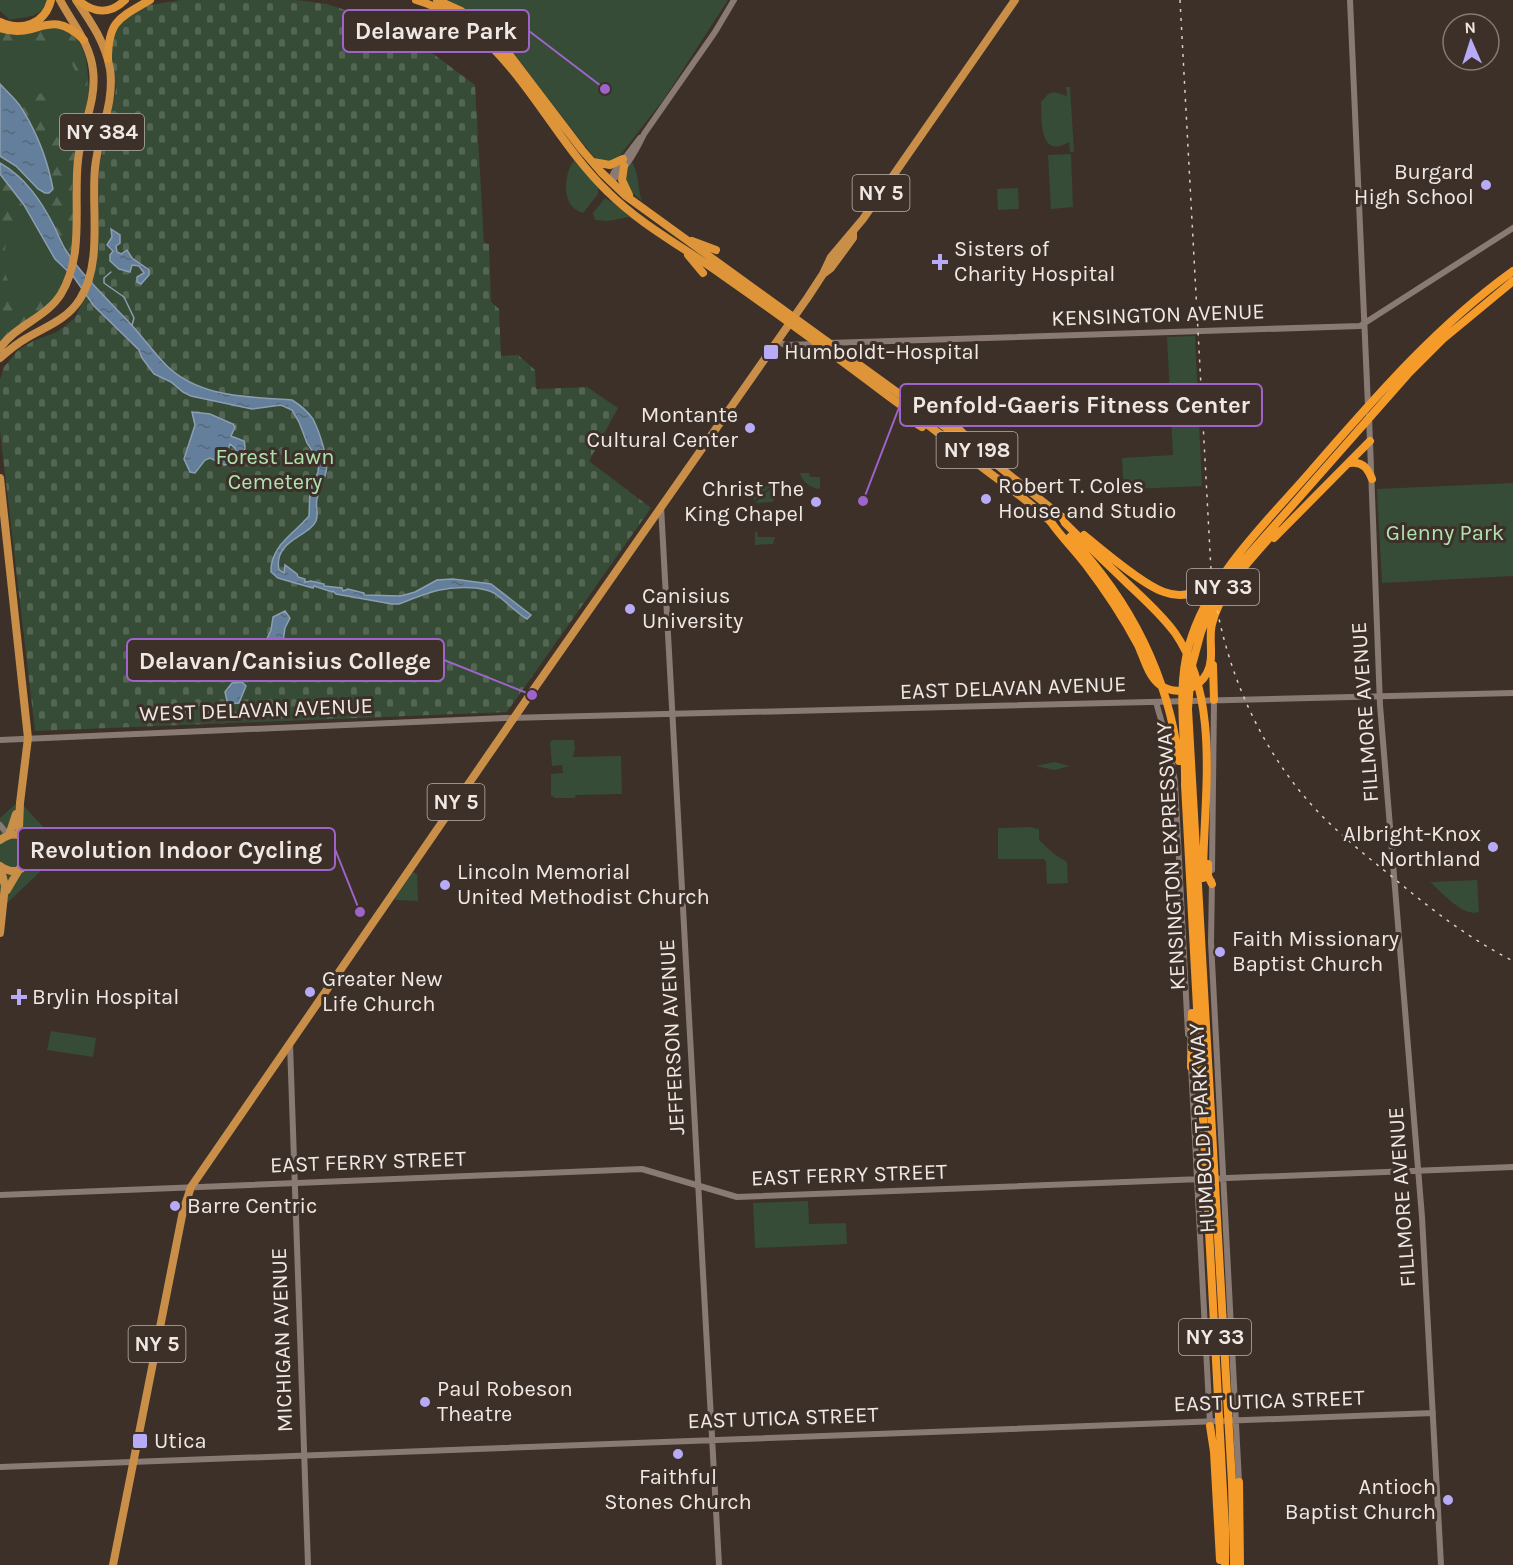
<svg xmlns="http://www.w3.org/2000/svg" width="1513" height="1565" viewBox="0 0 1513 1565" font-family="Karla,sans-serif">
<defs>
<pattern id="forest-firs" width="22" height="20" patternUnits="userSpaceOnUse" patternTransform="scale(1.5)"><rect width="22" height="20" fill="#364c36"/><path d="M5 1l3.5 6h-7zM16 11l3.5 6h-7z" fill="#536653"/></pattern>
<pattern id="cemetery-stones" width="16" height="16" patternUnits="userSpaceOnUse" patternTransform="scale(1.5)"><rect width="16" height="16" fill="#364c36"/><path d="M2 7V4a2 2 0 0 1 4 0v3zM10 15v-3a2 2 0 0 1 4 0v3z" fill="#536653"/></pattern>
<pattern id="water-ripples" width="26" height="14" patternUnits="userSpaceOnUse" patternTransform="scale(1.5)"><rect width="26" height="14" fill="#637f9b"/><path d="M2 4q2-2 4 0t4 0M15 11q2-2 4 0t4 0" fill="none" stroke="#586878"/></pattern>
</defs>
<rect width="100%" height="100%" fill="#3c3029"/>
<path fill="#364c36" d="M0,0H47C42,19 26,16 10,20L0,11Z
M443,0H728L664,99L615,162L596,160L514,55Z
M55,24L78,39L86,57L89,87L68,266L62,286L52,302L0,343V31C20,37 35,31 55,24Z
M1066,87H1070L1074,152H1070L1069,142C1039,160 1042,120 1041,102L1048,94L1054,92L1067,96Z
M1071,154L1073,207L1051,209L1048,155Z
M574,160L598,188V194L583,213C561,208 563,175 574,160Z
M632,162C640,175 637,189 642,201L627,189L625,173Z
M1018,188L1019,209L998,210L997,189Z
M605,198L626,211L648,230L629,217L608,221L595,220L593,213Z
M1195,336L1202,486L1130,489L1123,478L1122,458L1173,455L1167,337Z
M809,473L810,477H820V489C811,488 803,483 800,473Z
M1513,483V576L1382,583L1377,489Z
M753,486H771L754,501Z
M772,487H774V500L772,502L755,503Z
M755,532H757L758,537H775L773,544L755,545Z
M553,740H574L575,748L573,757L621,756L622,794L576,795L575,798H555L551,795V774L563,773L562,765L552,766L550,742Z
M1054,762L1070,766L1054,770L1036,766Z
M19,801L64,849L4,906L0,901V818Z
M1030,827L1039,829V840L1054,854L1067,862L1068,883L1047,884L1046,862L1044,859H998V828Z
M413,872L417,874L418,901L396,900L395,898Z
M1477,880L1479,912C1462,917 1442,892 1430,882Z
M51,1031L96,1038L93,1057L47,1050Z
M808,1201L809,1224L846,1223L847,1244L755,1248L753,1203Z"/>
<path fill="url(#forest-firs)" d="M51,28L64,29C61,38 58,44 48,46L46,42C31,39 16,42 2,48L0,46V31L17,35L40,30L47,31Z
M67,30C109,66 74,131 72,176C71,202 76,230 70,255L49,217L45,208V194H49L53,189C48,158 35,128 18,101L21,97L30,98L32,95L42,93L51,103L50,115L53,120H59C64,116 73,112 77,106C92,83 57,53 67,30Z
M0,175L25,209L20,211C20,222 14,223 10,231C5,239 3,264 5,273C6,278 15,293 19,297V303C32,304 35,290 52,302L0,344Z"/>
<path fill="url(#cemetery-stones)" d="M181,0H296L327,4L370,18L432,53L475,85L484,243L489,244L491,302L499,309L501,356L518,355L535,370L536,389L587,387L618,408L589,461L651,508L507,712L35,731L0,431V380L4,367L18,350L33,341L57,332L75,318L86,295L98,234L99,168L116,89L111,54L112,35L122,21L136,11L150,5Z"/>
<path fill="url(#water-ripples)" stroke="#8d9eb1" stroke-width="1.5" d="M0,84C7,92 17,100 22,109C37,133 48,162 53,189L49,193H45L38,189L16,166L0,156Z
M0,163C26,178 42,202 55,228C58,235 61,242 65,249C81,274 104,296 125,318C140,333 152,351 167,366C200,398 250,397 292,400C300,405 308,412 313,419C319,431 329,459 326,472C324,481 319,490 317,499C315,506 319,515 316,521C309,537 273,540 279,570L284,573L285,565L297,574L298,577L305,579V582L311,581L324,584V586L342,588L343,591L348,589L364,593V595L401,596L415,592L437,580L453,579L491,584L531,615L527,619C515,612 506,601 494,593C488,590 483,589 476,588C445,585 427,593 399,604H392L336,594L333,591L332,592L314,586L313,588L278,578L271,572C270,546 295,533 309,516L310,490L318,472L319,461L307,443L299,422L292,410L281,405L252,409L191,396L183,392L171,382L154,374L142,358L139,350L94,306L73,276L55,259L24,205L0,174Z
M111,229L120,235V243L116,246L117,252L121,254L127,250L132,258L149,270V275L141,284L137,282V277L144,273L139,266L132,265L130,272L119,269L110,261V255L113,251L107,245L112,237Z
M192,412L210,414L233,424L235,427L231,436L244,441C246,448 245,451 241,457L237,455L235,448L230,444L227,453L228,464L225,465L210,458L205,460L195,473L190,472L184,459L195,425Z
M285,611L290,618L285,628L283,642L287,646L281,648L276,669L266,670L260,654L271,630L273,617Z
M242,682L246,686L239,703L230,704L227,701L225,692L232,683Z"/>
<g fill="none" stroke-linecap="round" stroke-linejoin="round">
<path stroke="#8d9eb1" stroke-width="1.5" d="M111,272L104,278V283L124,297L134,318L132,325"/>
<path stroke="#897b73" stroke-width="6" d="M1350,0L1368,406
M610,181L614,172L640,138
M610,182C625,171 636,151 644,134L715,32L734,0
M777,341L785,345L817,344
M828,343L1360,326L1513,228
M1369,416L1380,705L1422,1217L1441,1565
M661,506L719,1565
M1156,702L1170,752L1175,782L1188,1034
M0,740L505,718L1513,693
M0,825L8,835
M1212,870L1214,700
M1212,881L1211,942L1239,1482
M290,1044L308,1565
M1191,1065L1210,1424
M0,1195L642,1169L737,1197L1513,1167
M0,1467C477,1445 955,1429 1433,1413"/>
<path stroke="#c98e47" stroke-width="8" d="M823,274L831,268L853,238V232
M0,348C16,325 46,318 61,294C85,254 73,204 78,160C81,129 97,101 93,70C90,43 72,23 60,0
M0,358C8,351 16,344 25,339C45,327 67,320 80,299C103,263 91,208 95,168C98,135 115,103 110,69C105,42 91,22 76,0
M0,478L28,738L20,803L19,828L22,839
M9,835L16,814
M0,840C37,814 38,891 0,866
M7,890L20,868
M0,933L5,886L0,866
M113,1565L183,1211L191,1187L529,696L808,297L823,274L831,257L863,219L1015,0"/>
<path stroke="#de9438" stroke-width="8" d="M78,0C93,13 110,15 125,0
M416,0C509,27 543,130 608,192C642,226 687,249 725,277C778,314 831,353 883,392C904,408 927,423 948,441C982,469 1019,492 1051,522
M437,0L461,11L499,41L582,150L601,172L626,196L992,461L1062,517
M0,22C22,32 45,24 51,0
M0,28C38,41 48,5 84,40
M108,59C108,21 119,18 150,0
M593,162L610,165L623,159
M624,166L622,180L629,195
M692,241L716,250
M688,255L703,273
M903,415L922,427
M945,416L971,441"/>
<path stroke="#f49b2a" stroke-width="8" d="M1350,463C1363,461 1368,469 1372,479
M1062,517L1065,523C1086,544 1107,564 1128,584C1144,599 1162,615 1175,633C1222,701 1203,800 1203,878
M1051,522C1061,537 1075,550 1086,565C1105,590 1123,617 1138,645C1144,658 1148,676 1160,685C1176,696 1198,690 1207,673C1215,658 1208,640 1212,624C1221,587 1253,558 1276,530
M1084,535C1102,550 1143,585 1164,592C1172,595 1180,596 1188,594C1201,591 1209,582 1219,574
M1070,537C1130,600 1168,676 1179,761
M1274,538L1370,441
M1213,665L1214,700
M1208,864V876L1212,884
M1191,1067L1192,1013
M1210,1426L1214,1452L1220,1560
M1239,1482L1240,1565
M1225,1565V1528L1185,785C1186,738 1176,691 1189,645C1209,576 1264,525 1310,472C1373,400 1435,327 1513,271
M1234,1565L1232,1483L1188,709L1191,669L1201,632L1213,604L1238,567L1408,374L1443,339L1513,281"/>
<path stroke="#d7cfcb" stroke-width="1.5" stroke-dasharray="3 6" stroke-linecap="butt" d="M1180,0L1211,570C1221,660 1257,749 1321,815C1342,836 1366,856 1390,875C1428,907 1468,938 1513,961"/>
</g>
<g fill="#b7abf8" stroke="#3c3029" stroke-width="2">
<circle cx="1486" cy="185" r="6"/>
<path d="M937 253h6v6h6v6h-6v6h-6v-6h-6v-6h6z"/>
<rect x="763" y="344" width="16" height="16" rx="3"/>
<circle cx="750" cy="428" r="6"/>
<circle cx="986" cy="499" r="6"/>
<circle cx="816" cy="502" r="6"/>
<circle cx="630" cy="609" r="6"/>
<circle cx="1493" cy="847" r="6"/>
<circle cx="445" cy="885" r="6"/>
<circle cx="1220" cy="952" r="6"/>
<circle cx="310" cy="992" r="6"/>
<path d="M16 988h6v6h6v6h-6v6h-6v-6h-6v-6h6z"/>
<circle cx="175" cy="1206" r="6"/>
<circle cx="425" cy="1402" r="6"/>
<rect x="132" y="1433" width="16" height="16" rx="3"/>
<circle cx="678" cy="1454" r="6"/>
<circle cx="1448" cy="1500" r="6"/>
</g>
<g text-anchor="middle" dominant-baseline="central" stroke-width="6" stroke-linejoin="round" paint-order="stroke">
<g fill="#3c3029" stroke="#bab1ac" stroke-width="1.5">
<rect x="60" y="114" width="84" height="36" rx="4.5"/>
<rect x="852.5" y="175" width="57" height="36" rx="4.5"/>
<rect x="936.5" y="432" width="81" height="36" rx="4.5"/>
<rect x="1187" y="569" width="72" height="36" rx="4.5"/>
<rect x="427.5" y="784" width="57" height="36" rx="4.5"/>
<rect x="1179" y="1319" width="72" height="36" rx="4.5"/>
<rect x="128.5" y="1326" width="57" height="36" rx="4.5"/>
</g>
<g font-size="21" font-weight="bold" fill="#f0e8e4">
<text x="102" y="132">NY 384</text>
<text x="881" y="193">NY 5</text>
<text x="977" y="450">NY 198</text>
<text x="1223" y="587">NY 33</text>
<text x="456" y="802">NY 5</text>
<text x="1215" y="1337">NY 33</text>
<text x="157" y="1344">NY 5</text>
</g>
<g font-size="22" fill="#f0e8e4" stroke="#3c3029" text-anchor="start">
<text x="1474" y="172" text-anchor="end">Burgard<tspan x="1474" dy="25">High School</tspan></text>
<text x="954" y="249">Sisters of<tspan x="954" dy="25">Charity Hospital</tspan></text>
<text x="784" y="352">Humboldt–Hospital</text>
<text x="738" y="415" text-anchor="end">Montante<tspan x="738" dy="25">Cultural Center</tspan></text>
<text x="998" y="486">Robert T. Coles<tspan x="998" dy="25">House and Studio</tspan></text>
<text x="804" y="489" text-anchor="end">Christ The<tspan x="804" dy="25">King Chapel</tspan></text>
<text x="642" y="596">Canisius<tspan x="642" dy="25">University</tspan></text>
<text x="1481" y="834" text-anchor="end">Albright-Knox<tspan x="1481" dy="25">Northland</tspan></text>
<text x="457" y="872">Lincoln Memorial<tspan x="457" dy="25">United Methodist Church</tspan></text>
<text x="1232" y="939">Faith Missionary<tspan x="1232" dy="25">Baptist Church</tspan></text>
<text x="322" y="979">Greater New<tspan x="322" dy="25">Life Church</tspan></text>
<text x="32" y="997">Brylin Hospital</text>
<text x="187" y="1206">Barre Centric</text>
<text x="437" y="1389">Paul Robeson<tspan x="437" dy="25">Theatre</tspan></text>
<text x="154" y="1441">Utica</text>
<text x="678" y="1477" text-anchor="middle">Faithful<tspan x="678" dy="25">Stones Church</tspan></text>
<text x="1436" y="1487" text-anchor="end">Antioch<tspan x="1436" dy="25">Baptist Church</tspan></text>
</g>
<g font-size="22" fill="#f0e8e4" stroke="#3c3029">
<text transform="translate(1158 315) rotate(-2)">KENSINGTON AVENUE</text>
<text transform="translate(1013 688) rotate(-2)">EAST DELAVAN AVENUE</text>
<text transform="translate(256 710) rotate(-2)">WEST DELAVAN AVENUE</text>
<text transform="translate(1365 712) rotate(-94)">FILLMORE AVENUE</text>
<text transform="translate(1171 856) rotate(-93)">KENSINGTON EXPRESSWAY</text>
<text transform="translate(672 1037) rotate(-93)">JEFFERSON AVENUE</text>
<text transform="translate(1202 1128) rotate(-93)">HUMBOLDT PARKWAY</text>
<text transform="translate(368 1162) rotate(-2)">EAST FERRY STREET</text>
<text transform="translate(849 1175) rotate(-2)">EAST FERRY STREET</text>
<text transform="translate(1402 1197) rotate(-94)">FILLMORE AVENUE</text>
<text transform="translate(282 1340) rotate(-92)">MICHIGAN AVENUE</text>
<text transform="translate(1269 1401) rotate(-2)">EAST UTICA STREET</text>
<text transform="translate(783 1418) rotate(-2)">EAST UTICA STREET</text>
</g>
<g font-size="22" fill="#b0e2b0" stroke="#3c3029">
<text x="275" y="457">Forest Lawn<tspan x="275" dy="25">Cemetery</tspan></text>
<text x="1445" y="533">Glenny Park</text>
</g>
</g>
<path fill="none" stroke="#9e64ca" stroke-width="2" d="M605 89L529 31M863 501L900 405M532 695L444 660M360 912L335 849"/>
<g fill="#9e64ca" stroke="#3c3029" stroke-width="2">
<circle cx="605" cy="89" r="6"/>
<circle cx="863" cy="501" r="6"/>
<circle cx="532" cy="695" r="6"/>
<circle cx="360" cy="912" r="6"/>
</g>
<g fill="#3c3029" stroke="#9e64ca" stroke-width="2">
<rect x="343" y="10" width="186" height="42" rx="6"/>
<rect x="900" y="384" width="362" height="42" rx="6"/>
<rect x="127" y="639" width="317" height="42" rx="6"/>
<rect x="18" y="828" width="317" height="42" rx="6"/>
</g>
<g font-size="24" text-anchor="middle" font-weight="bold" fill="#f0e8e4">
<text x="436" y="39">Delaware Park</text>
<text x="1081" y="413">Penfold-Gaeris Fitness Center</text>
<text x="285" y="669">Delavan/Canisius College</text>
<text x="176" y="858">Revolution Indoor Cycling</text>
</g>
<g transform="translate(1471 42) rotate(357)"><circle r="28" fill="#3c3029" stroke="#847a74" stroke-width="1.5"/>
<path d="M0-4.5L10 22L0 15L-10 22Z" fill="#b7abf8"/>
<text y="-9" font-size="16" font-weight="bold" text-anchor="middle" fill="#f0e8e4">N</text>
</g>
</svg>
